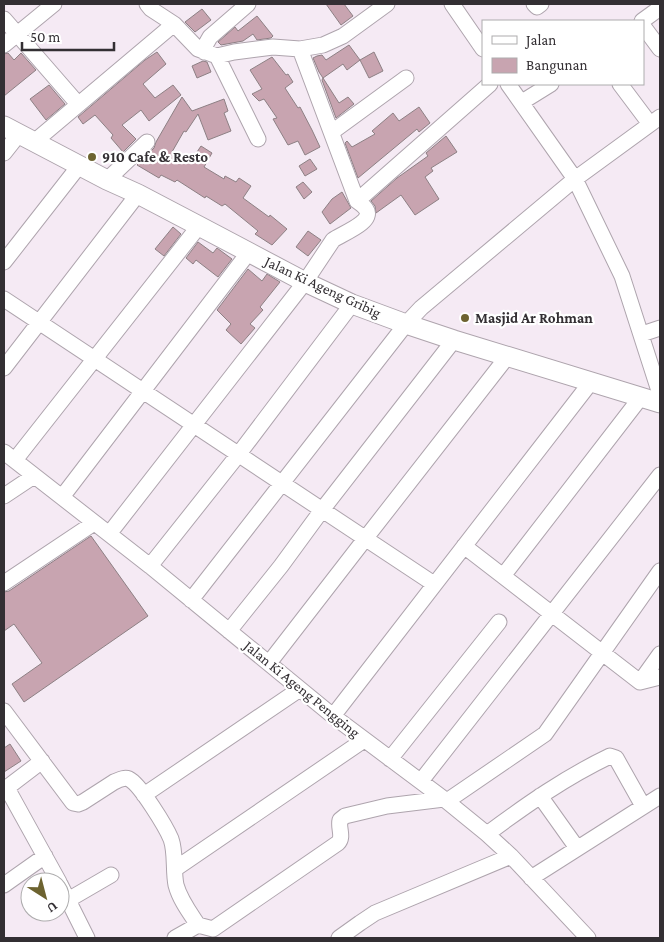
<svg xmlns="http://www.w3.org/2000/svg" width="664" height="942" viewBox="0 0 664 942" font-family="'Crimson Pro',serif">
<rect width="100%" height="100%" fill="#f5eaf4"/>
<path fill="#c8a4b0" stroke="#8d8084" d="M326,4H344L353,16L341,25Z
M202,9L211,20L195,32L185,22Z
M257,16L273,36L271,38L257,40L253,34L243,41L221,45L218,42L235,27L238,31Z
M349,45L360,60L347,70L343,64L323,78L319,72L313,58L317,56L322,55L326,60Z
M157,52L166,64L143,84L155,98L173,85L181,95L149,121L141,110L122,125L136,139L123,152L111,138L113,135L95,115L83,124L78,117L145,60Z
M374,52L383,71L369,78L360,60Z
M8,53L14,60L21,53L36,70L4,96V54Z
M272,57L286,75L288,74L293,82L285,88L298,108L300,107L312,130L320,147L305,155L298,141L288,145L273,119L277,118L264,99L259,101L252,94L262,89L250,70Z
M203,61L207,62L211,72L197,78L192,66Z
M323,78L339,103L348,97L354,104L336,118L322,80Z
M49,85L65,104L46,120L30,99Z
M182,97L192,111L224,99L228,111L224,113L231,131L208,140L198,114L186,132L184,131L172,152L191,161L201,146L212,153L204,167L224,179L225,176L236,182L239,178L251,186L243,198L269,217L270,215L287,229L272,245L255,234L258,231L225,204L222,206L206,196L205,198L177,180L175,182L161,175L159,178L137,165L154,148L156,142Z
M419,107L430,123L419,132L417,129L358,178L345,143L347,141L352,147L375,134L372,131L393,113L399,121Z
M446,136L457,152L431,168L433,171L425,177L439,199L415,215L401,195L376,213L375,206L371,201L397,178L428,156L426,153Z
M310,159L317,169L305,176L299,166Z
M303,182L312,192L304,199L296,187Z
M342,192L351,208L330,224L322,212L332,199Z
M173,227L181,234L164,256L155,249Z
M308,231L321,240L308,256L296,247Z
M198,242L213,253L217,248L232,259L218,277L196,260L193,264L186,258Z
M248,269L262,281L267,274L280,282L260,307L263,310L250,324L255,328L241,344L226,330L231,324L217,310Z
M91,536L148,616L24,702L12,684L42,663L14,624L4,631V592L9,591Z
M10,744L21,761L4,772V748Z"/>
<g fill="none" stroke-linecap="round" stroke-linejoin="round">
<g stroke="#aea4ad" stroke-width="17">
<path id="minor" d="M147,4L151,9L174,24L198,49L217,56L234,52L273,47L300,49L323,45L343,36L387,4
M452,4L483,49
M534,4L537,7L541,4
M4,19L78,104
M642,21L660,8
M643,26L660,49
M4,45L54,4
M204,52L206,44L210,37L248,4
M217,56L258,139
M508,84L575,179L622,276L660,394
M620,84L650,124
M522,102L551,84
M332,132L406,78
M34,142L174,24
M4,153L19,134
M107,180L147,142
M357,201L490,84
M4,262L79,166
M4,299L434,584
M642,334L660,328
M4,368L138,194
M4,452L150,566L333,716L444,799L487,834L511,856L588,938
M15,460L199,226
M4,496L34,476
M62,497L249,252
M109,534L305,282L333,240C341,234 375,222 366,209C364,206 360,203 357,201L300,49
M464,546L640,682
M150,566L238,455L352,304
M503,576L641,397
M4,583L94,523
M191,600L406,324L421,308L575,179L660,117
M229,631L281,566L322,510L454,340
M269,663L365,539L507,357
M640,682L660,654
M640,682L660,677
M4,711L73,803L78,804L83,802L114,782C119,780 124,777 129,779C140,784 166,827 171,839C176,853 173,870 176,885C180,900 190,913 198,925L213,929L338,843C344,837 338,828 340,820L345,816L387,806L444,799
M333,716L591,382
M390,759L499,622
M421,781L660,475
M7,788L59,882
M4,790L42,761
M144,795L300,689
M540,796L577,848
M447,801L545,734L660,571
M487,834C526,805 566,777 610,756L616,758L643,806
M175,869L364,740
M531,878L660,796
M60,884L87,938
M4,885L45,856
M68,900L111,875
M175,938L198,925
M339,938L360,923L375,913L511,856"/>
</g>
<g stroke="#aea4ad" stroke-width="21">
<path id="major" d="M4,126L107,180L138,194L199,226L305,282L352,304L406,324L454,340L660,403"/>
</g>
<use href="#minor" stroke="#fff" stroke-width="15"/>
<use href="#major" stroke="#fff" stroke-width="19"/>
</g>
<g fill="#6d6330" stroke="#fff" stroke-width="2">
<circle cx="92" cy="157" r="5"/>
<circle cx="465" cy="318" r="5"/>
</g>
<g text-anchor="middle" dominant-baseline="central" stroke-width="4.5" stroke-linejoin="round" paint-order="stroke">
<g font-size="15" font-weight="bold" fill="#332f33" stroke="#fff" text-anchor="start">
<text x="102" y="157">910 Cafe &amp; Resto</text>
<text x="475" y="318">Masjid Ar Rohman</text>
</g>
<g font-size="15" fill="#332f33" stroke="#fff">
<text transform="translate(323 287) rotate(25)">Jalan Ki Ageng Gribig</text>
<text transform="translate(302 689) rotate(39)">Jalan Ki Ageng Pengging</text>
</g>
</g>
<rect width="664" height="942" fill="none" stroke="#332f33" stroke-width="10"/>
<rect x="482" y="20" width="162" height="65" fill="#ffffff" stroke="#adacad"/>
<rect x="492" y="36" width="25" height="8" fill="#ffffff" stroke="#adacad"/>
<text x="526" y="45" font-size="15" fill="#332f33">Jalan</text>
<rect x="492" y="58" width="25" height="15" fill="#c8a4b0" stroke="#adacad"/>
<text x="526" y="70" font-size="15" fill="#332f33">Bangunan</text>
<g transform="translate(45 897) rotate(144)"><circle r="24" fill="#ffffff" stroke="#adacad"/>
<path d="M0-4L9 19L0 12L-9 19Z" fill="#6d6330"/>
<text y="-8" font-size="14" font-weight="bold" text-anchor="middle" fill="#332f33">U</text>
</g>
<path d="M22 42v8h92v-8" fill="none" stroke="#332f33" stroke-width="2.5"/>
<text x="30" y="42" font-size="15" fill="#332f33" stroke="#ffffff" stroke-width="4" paint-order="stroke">50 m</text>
</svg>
